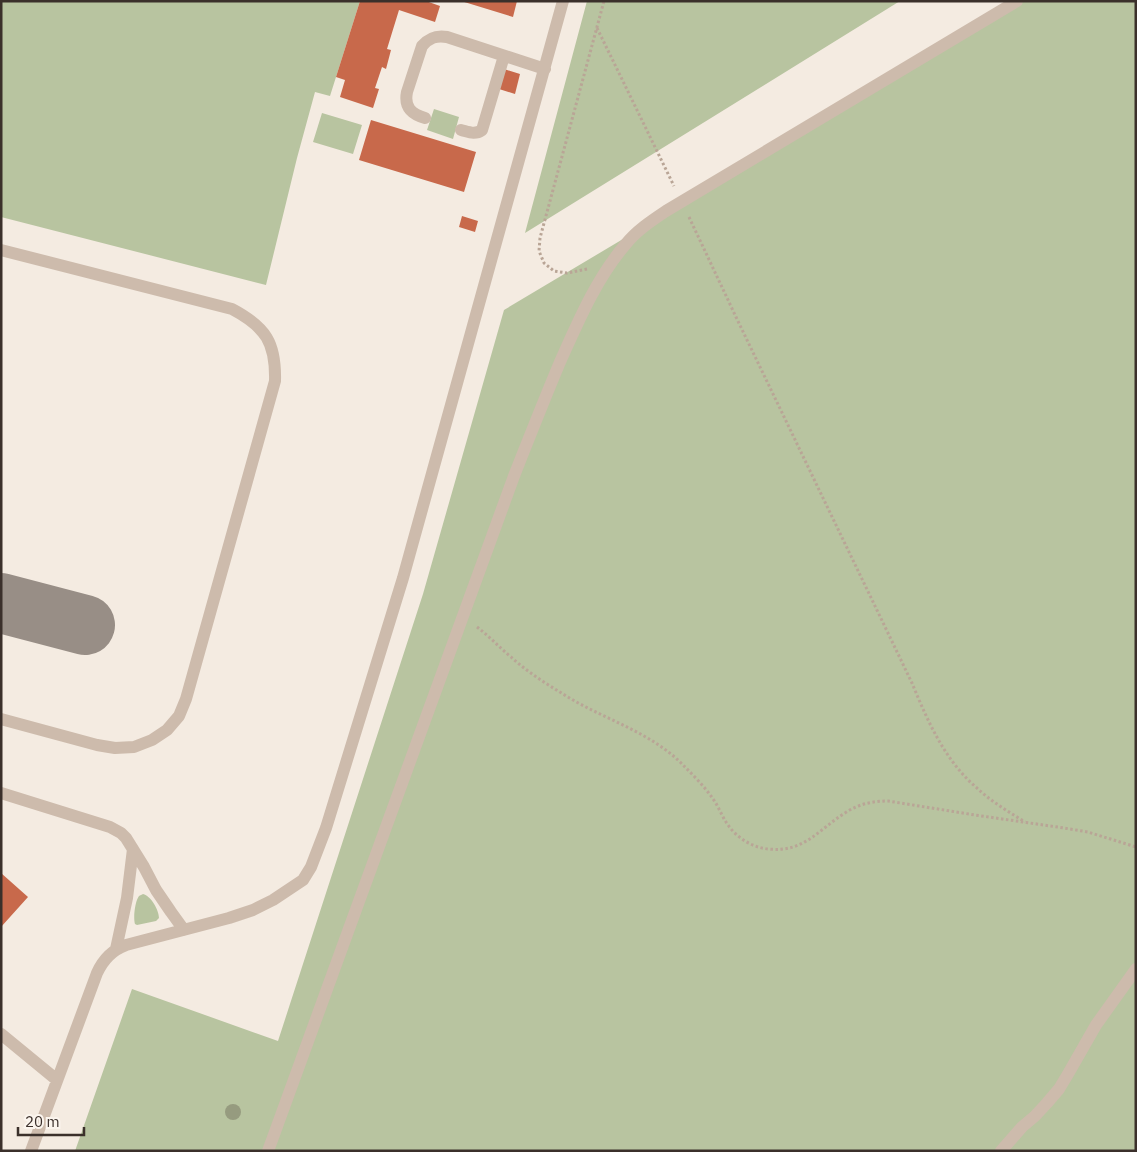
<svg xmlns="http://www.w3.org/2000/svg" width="1137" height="1152" viewBox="0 0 1137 1152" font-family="'IBM Plex Sans',sans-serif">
<rect width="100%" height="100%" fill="#f4ebe1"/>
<path fill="#b8c4a0" d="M1,1H360L330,96L315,92L297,158L266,285L1,217Z
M587,1H900L525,233Z
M1022,1H1136V1151H75L132,989L278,1041L423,594L504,310Z
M434,109L459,117L453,139L427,130Z
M322,113L362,125L353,154L313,142Z
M143,894C151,896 159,910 159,918L156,921L137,925L135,924C133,918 135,901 139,896C140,895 142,895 143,894Z"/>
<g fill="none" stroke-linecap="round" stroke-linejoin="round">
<path stroke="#988e86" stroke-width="60" d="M1,603L85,625"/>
</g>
<path fill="#c8694b" d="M360,1H426L440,6L435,22L399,10L387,49L391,50L386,69L382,67L375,88L379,89L373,108L340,97L345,80L336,77Z
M461,1H517L513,17Z
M504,69L520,74L515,94L499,89Z
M371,120L476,152L464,192L359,160Z
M462,216L478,221L475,232L459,227Z
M1,873L28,897L1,927Z"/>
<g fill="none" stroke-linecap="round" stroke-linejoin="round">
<path stroke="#b9a596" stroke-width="3" stroke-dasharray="2.5 2.5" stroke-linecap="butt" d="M597,28L674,186
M689,217L736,317L912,683C928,722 945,761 978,789C992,802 1009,812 1025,822
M587,269L567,273L554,271L544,263L539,251L540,238L604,1
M477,627C489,636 499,647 511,657C526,671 545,683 563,694C602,719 650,731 683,765C693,775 705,787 713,799C719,807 722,817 728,825C737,838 753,848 769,849C804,853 819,829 845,813C858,804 873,801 888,801L975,815L1064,828L1088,832L1136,847"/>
<path stroke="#cdbbac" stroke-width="12" d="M425,118C411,114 404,107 407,92L422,46C429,38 436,35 447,37L545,69
M461,130C469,132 475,135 482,130L504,56
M1,250L232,309C266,327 276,343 275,381L186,699L179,716L167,730L152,740L134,747L115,748L97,745L1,719
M1,793L110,827L121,833L126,838L144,867L156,890L171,912L184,930
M116,949L127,898L133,849
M1,1034L57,1080
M31,1151L97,973C103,960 112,950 126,945L229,918L253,910L273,900L303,880L311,867L326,828L403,578L563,1
M268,1151L514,476C529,438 544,400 560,362C578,322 596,279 625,245C636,231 651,221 666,211L1017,1
M1001,1151L1022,1127L1035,1116L1047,1103L1059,1089L1068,1074L1096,1025L1136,969"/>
</g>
<circle fill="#969b7f" cx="233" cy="1112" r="8"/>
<rect width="1137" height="1152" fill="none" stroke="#3b302b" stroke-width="5"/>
<path d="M18 1127v8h66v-8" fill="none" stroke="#3b302b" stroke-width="2.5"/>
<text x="25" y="1127" font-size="15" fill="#3b302b" stroke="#fbf5ee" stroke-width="4" paint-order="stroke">20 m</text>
</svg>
